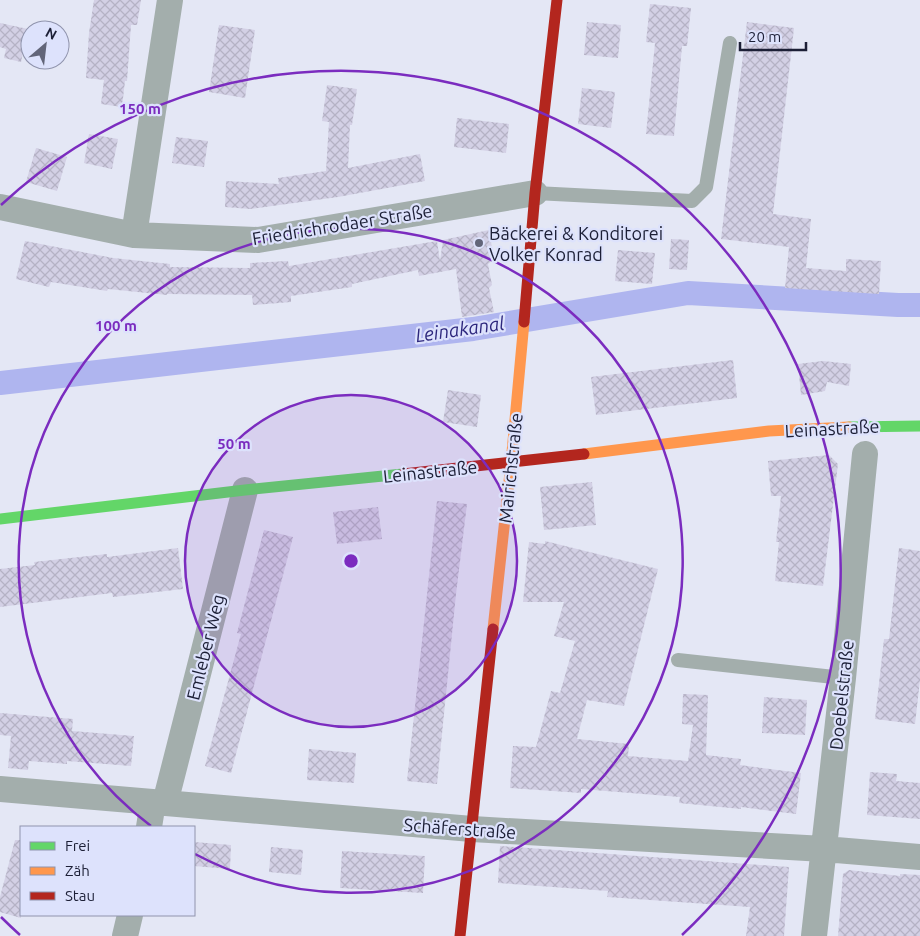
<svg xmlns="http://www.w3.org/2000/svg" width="920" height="936" viewBox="0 0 920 936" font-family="Ubuntu,sans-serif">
<defs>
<pattern id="building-cross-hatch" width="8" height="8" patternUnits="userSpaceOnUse" patternTransform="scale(1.25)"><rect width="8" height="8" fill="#d3d0e5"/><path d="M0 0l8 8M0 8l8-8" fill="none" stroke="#b5b2c5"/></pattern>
</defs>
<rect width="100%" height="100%" fill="#e4e7f5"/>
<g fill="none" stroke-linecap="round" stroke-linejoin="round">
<path stroke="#afb5ef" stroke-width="24" d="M0,383L473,329L688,293L898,305H920"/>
</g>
<path fill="url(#building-cross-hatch)" d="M94,0H141L137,25H131L127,81H125L122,107L101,104L104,80L86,78L89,33Z
M650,4L691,8L687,46H682L674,136L646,134L655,43L646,42Z
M587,22L621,25L618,58L584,55Z
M747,22L794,28L773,214L811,219L806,268L846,271V259L881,261L879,294L785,288L789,247L721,239Z
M0,23L28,29L21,62L4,58L6,49L0,47Z
M219,25L255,30L245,98L209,92Z
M327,85L357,89L352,125H350L348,168L420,154L425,181L338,197L250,209L225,207L226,181L279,184L278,178L326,171L329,122L322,121Z
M582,88L615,92L611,128L578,124Z
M457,118L509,124L506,153L454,147Z
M89,134L118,139L112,169L84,163Z
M176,137L208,141L204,167L172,163Z
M36,148L67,157L57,191L26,182Z
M489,230L494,259L488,264L492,285L489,288L494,312L462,317L456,269L419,276L418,270L352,284V287L291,296V302L253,305L252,295L167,294V295L108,289L107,291L51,282L49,287L16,279L25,241L113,258L170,264V267L250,268V263L288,261L289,266L437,241L440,261L443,240Z
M671,239L689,240L687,270L669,269Z
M618,250L655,253L652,284L615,281Z
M733,360L737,398L596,415L591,377Z
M823,361L851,364L849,386L827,382L825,391L801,395L798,364Z
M448,390L481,395L477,427L443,422Z
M829,455L838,464L823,586L775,581L779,542H776L781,496H771L768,461Z
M592,482L596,525L544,530L540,487Z
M437,501L467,504L456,594L437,784L407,781Z
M378,507L382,539L337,544L333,512Z
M264,530L293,537L231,773L205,766L241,634L237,633Z
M545,541L658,569L624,706L587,700L577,739L629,744L628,756L688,761L693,725L682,724L683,694L708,695L706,755L741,759L740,765L801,773L796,814L741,807V809L679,803L680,797L581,789V793L510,788L513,746L536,747L551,691L560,693L575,641L554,636L564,602H523L529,542L545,544Z
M178,548L183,589L113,597L112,593L0,607V569L35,565L34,562L107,554V557Z
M899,548L920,551V680L915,724L875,719L884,639H889Z
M764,697L807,700L805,735L762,733Z
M0,713L73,719L72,731L134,736L131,766L67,761V764L29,761L28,770L8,768L11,736L0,735Z
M309,749L356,753L354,783L307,780Z
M870,772L897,774L896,781L920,783V819L867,815Z
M15,840H21V918L0,912V897Z
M194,842L231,845L230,869L194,866Z
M500,846L789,867L784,936H746L750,907L607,897L608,891L498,883Z
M271,847L303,850L301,875L269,872Z
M342,851L425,856L423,893L340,888Z
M849,870L900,876V874L920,875V936H838L843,874Z"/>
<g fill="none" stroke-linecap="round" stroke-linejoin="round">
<path stroke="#a3aeac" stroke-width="14" d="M535,193L692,201L706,187L730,43
M678,660L843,678"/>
<path stroke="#a3aeac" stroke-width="26" d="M0,207L134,235L258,240L535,193
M134,235L170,0
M0,789L472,829L824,849L920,857
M165,803L245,490
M149,827L153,802
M125,936L130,915
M814,936L843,678L865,454"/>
<path stroke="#63d668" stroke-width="11" d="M849,427L920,426
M0,519L245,490L403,474"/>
<path stroke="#ff974d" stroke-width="11" d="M584,454L769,431L849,427
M493,629L511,463L524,322"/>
<path stroke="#b3261e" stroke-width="11" d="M524,322L535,193L557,0
M403,474L584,454
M460,936L493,629"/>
</g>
<circle cx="351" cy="561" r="166" fill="#7b2cbf" fill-opacity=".12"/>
<g fill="none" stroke="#7b2cbf" stroke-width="2.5">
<circle cx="351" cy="561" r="166"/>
<path d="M151 826A332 332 0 1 1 195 854"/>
<path d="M20 935A499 499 0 0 1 1 917M1 205A499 499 0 1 1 682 935"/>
</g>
<circle fill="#626579" stroke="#dde2fc" stroke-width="2" cx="479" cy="243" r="5"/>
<g text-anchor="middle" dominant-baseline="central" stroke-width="4.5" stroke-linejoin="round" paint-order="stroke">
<g font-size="18" fill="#1c1f36" stroke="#dde2fc">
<text transform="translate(342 224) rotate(-9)">Friedrichrodaer Straße</text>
<text transform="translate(832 428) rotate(-3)">Leinastraße</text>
<text transform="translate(510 468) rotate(-84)">Mairichstraße</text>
<text transform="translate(430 471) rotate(-6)">Leinastraße</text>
<text transform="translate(205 647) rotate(-76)">Emleber Weg</text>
<text transform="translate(841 695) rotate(-84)">Doebelstraße</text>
<text transform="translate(460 828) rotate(4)">Schäferstraße</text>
</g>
<g font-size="18" fill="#1c1f36" stroke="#dde2fc" text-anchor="start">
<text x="489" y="233">Bäckerei &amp; Konditorei<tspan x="489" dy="21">Volker Konrad</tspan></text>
</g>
<g font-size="19" font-style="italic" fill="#2d277d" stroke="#dde2fc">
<text transform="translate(460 329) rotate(-8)">Leinakanal</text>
</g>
</g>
<circle cx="351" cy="561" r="8" fill="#7b2cbf" stroke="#dde2fc" stroke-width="2.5"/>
<g font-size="15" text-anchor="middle" font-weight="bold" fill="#7b2cbf" stroke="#dde2fc" stroke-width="4.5" stroke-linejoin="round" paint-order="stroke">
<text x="140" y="114">150 m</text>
<text x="116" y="331">100 m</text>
<text x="234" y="449">50 m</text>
</g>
<rect x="20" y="826" width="175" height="90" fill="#dde2fc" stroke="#9094ad"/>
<rect x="30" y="842" width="25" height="8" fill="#63d668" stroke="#9094ad"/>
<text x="65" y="851" font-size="15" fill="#1c1f36">Frei</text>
<rect x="30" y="867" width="25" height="8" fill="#ff974d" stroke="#9094ad"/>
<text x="65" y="876" font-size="15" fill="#1c1f36">Zäh</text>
<rect x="30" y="892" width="25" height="8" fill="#b3261e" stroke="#9094ad"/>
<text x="65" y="901" font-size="15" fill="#1c1f36">Stau</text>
<g transform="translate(45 45) rotate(28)"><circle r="24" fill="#dde2fc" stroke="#9094ad"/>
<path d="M0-4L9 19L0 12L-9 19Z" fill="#626579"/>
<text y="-8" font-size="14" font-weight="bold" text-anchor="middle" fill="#1c1f36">N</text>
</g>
<path d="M740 42v8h66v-8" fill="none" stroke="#1c1f36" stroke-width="2.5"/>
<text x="748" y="42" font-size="15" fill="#1c1f36" stroke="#dde2fc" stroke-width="4" paint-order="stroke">20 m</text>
</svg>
